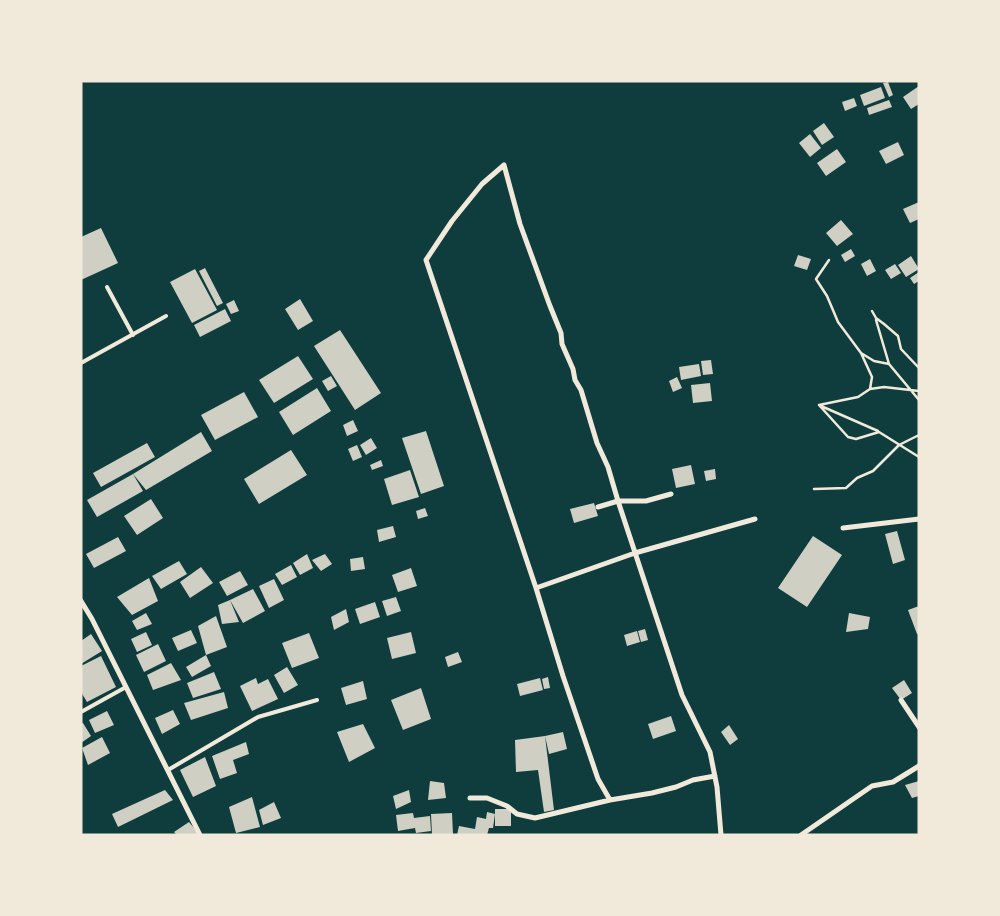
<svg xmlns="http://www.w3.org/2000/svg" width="1000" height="916" viewBox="0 0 1000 916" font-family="Lora,serif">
<rect width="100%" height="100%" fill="#0f3d3e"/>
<path fill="#cfcfc3" d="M888,82L893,95L889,97L883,83Z
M919,86V104L911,109L903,97Z
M881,87L885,98L864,106L860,95Z
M854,98L857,106L845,111L842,102Z
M889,100L892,107L869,115L867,108Z
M824,123L834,137L822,145L813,131Z
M810,134L821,148L810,157L799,143Z
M898,142L904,155L886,164L879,151Z
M837,149L846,162L826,176L817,163Z
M919,202V219L910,223L903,209Z
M841,220L853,234L837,246L826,233Z
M101,228L118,263L81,280V237Z
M851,249L855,256L845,262L841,255Z
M798,255L811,259L807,270L794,266Z
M911,256L919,269L906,277L898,265Z
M870,259L876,271L867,276L861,264Z
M895,264L901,273L891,279L885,270Z
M205,268L223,303L217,306L199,271Z
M195,269L217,310L192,323L170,282Z
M919,272V281L914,284L910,278Z
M300,299L313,321L298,330L285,309Z
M234,300L239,311L231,314L226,304Z
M225,309L231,321L200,337L194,325Z
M340,330L381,393L355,410L314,346Z
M298,356L313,379L274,403L259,380Z
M711,360L713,374L703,375L701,361Z
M699,364L701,376L681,380L679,367Z
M331,376L337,386L328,391L322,381Z
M677,377L682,388L673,392L669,381Z
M710,383L712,401L693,403L691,385Z
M317,388L331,411L293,435L279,412Z
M244,392L258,417L215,440L201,415Z
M353,420L358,431L347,436L343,425Z
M426,431L444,486L421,494L402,438Z
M201,432L212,451L146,490L133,474Z
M371,438L377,448L366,455L360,445Z
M147,443L155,457L101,487L93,473Z
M357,445L362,457L353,461L348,449Z
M291,450L307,475L259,504L244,479Z
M381,460L383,466L372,470L370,465Z
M691,465L695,484L676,488L672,469Z
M715,469L716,479L706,481L704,471Z
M410,470L419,497L392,505L384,479Z
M133,474L143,491L97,517L87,500Z
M151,499L163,518L137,535L124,516Z
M594,503L598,516L574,523L570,509Z
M425,508L428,516L418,519L416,511Z
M393,526L396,537L379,542L377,530Z
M897,531L905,560L893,564L885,534Z
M813,536L842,555L807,607L778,588Z
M118,537L126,551L94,568L86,554Z
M307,554L313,568L300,575L293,563Z
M325,554L332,564L321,571L312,560Z
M363,557L365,569L351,571L350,559Z
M179,561L187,574L161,589L152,576Z
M291,565L297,577L282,585L275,574Z
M201,567L213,583L190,598L180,582Z
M411,568L417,586L398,592L392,575Z
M240,571L248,585L227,596L219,582Z
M149,578L158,601L132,615L117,597Z
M274,579L284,600L269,608L259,586Z
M253,589L265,611L243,623L230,600Z
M396,597L401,611L387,616L382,601Z
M230,600L239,622L222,624L218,605Z
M375,602L380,617L360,624L355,609Z
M919,606V634H917L908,610Z
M346,609L349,622L334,630L331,617Z
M146,613L152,624L137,630L132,621Z
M849,613L870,617L868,629L846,632Z
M216,616L227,647L206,655L198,626Z
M645,629L648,640L641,642L638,631Z
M191,630L197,643L178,651L172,638Z
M637,631L640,642L627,646L624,635Z
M146,632L152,645L137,652L131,639Z
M411,632L416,653L392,659L387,638Z
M309,633L319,658L292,668L282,643Z
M91,634L102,651L81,664V641Z
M158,644L166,661L144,672L136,655Z
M458,652L462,662L448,667L445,657Z
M206,655L211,666L192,677L186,667Z
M101,656L116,687L87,702L81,692V666Z
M171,663L181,680L153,690L147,675Z
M287,667L298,685L284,693L274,675Z
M214,672L221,689L193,698L187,683Z
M548,677L550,688L544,689L542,679Z
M256,678L258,684L268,679L278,699L252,711L240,686Z
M540,678L543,690L520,696L517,684Z
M904,680L912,693L901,700L892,688Z
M363,681L367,699L346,705L341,688Z
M421,688L431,719L403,730L391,700Z
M224,692L228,708L191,720L184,703Z
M173,710L180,724L162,734L155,718Z
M107,711L114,725L95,733L89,720Z
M671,716L676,731L653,739L648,724Z
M81,723H83L91,736L81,743Z
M363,724L375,748L349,762L337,732Z
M729,725L738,739L730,745L721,732Z
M563,732L567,749L549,754L545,736Z
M545,736L554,810L544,812L538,770L516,772L515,740Z
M102,737L110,753L88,765L82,748Z
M246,742L249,754L233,760L237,773L220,779L212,756Z
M205,757L216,786L193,797L180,770Z
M430,781L444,783L446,798L428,800Z
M919,781V796L912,798L905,785Z
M165,790L173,800L118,827L112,814Z
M409,790L411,802L396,809L393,796Z
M252,797L260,827L236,833L229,807Z
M274,802L281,818L263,825L259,810Z
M495,809H511V826H495V814L493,828H489L487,835H457L459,826L475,829L477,817L486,819L487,812L495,814Z
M413,813L414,818L430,816L431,831L416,833L415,828L398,831L396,815Z
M452,813L453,834L432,835L431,814Z
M189,822L200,835H177L174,832Z"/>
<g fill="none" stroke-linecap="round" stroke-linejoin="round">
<path stroke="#f1e9da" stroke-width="2.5" d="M829,260L816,279L827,296L838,322L861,353L874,361L889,364L919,400
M872,311L876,318L884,324L898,336L901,349L919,368
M876,320L889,364
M861,353L872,377L870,389
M919,391L884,387L870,389L858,397L819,405L848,437L856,439L879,432L919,457
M821,406L878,431
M814,489L846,488L857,478L873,471L899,445L919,435"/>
<path stroke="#f1e9da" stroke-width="4" d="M107,287L133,335
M81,363L166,316
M81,712L126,687
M168,770L258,717L317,700"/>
<path stroke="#f1e9da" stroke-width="5" d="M598,507L618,501H646L671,494
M843,528L919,519
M536,588L635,553L755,519
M81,601L92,619L200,835
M901,700L919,727
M470,798H487L507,806L517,814L535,818L610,800L652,793L676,787L693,780L715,776
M610,800L598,779L563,676L536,588L426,260L452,221L482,184L504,165L520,224L550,306L561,333L562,344L573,369L575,380L581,390L597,443L608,467L618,501L682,695L710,752L717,787L721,835
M801,835L872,786L893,782L919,766"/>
</g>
<rect width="1000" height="916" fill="none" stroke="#f1e9da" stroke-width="165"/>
</svg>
